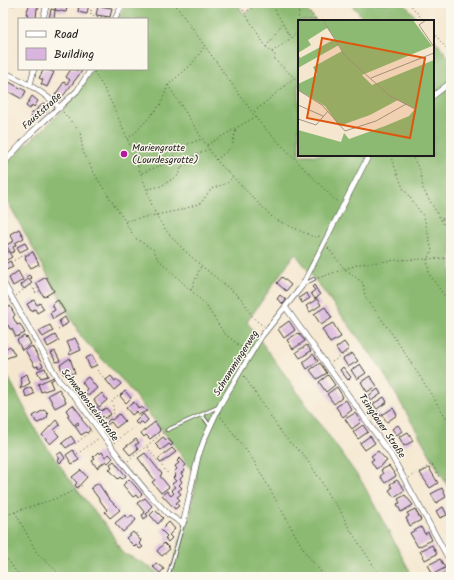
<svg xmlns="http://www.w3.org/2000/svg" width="454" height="580" viewBox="0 0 454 580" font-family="Kalam,sans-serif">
<rect width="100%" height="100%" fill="#fbf7ec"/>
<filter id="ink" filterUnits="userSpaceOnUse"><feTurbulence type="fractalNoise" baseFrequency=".025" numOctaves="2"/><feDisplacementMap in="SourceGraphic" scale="8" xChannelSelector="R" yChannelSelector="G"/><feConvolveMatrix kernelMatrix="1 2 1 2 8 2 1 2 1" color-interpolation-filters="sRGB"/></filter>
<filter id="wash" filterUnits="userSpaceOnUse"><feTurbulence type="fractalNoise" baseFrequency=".012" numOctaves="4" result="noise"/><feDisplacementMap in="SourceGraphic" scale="16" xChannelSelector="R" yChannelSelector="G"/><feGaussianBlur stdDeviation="0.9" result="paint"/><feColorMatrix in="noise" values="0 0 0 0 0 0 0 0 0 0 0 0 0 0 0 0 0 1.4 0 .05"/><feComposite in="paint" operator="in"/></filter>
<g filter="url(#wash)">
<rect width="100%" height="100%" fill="#f5e7cf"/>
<path fill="#8cba72" stroke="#546b47" d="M126,3H237L244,14L258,3H300L316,21H299V155H433V38L451,60V492L381,368L295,253L247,322L362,482L413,577H169L183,530L186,528L192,508L191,506L197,478L177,449L123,381L82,338L3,193V171L11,159C40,131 74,105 93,69H147V19H118Z
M350,3H404L419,21H366Z
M3,367L39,436L78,491L109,529L122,553L142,562L163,577H3Z"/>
<g id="blocks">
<path fill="#d9b4de" d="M30,3H40L39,8H37L36,19H27L28,14H26Z
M57,3H68L66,12L55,10Z
M82,3H89L87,14L78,12L79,5L81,6Z
M98,6L112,8L110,17L96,15Z
M51,9L55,10L54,19H49Z
M44,69L54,72L47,87L41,84L43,80L39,78Z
M71,69L82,71L60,100L55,95L64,82L67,84L70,80L66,77Z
M7,81L26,91L22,99L4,89Z
M32,96L38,101L34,107L32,105L30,109L26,106Z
M44,103L49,109L35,121L34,120L32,122L30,119L32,117L30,115Z
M19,229L24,238L15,243L16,245L13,247L15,251L11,253L6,245L14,241L10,234Z
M25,243L28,248L20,252L17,247Z
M8,251L12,257L3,262V254Z
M33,252L39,264L31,268L25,259H26L25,256Z
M10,261L13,267L4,271L3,265Z
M18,271L23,280L13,286L9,278Z
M29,275L32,278L31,279L29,278L28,279L32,283L24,289L21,285L28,279L26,277Z
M46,277L54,291L44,297L36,283Z
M282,277L291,285L286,291L277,283Z
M314,285L320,295L315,299L311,293L315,290L312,287Z
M306,293L310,298L302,303L299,298Z
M280,295L286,300L283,304L277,299Z
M317,299L321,305L310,312L306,306Z
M34,300L37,305L40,303L44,309L37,313L35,309L31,311L27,304Z
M58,300L65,312L53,319L50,313L55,310L52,304Z
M10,306L15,315L13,317L17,325L20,324L25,333L16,337L12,329H10L8,325L5,327L3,323L7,320L3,310Z
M325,307L332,318L321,325L314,314Z
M65,317L68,323L62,327L59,321Z
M289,321L295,330L284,338L278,329Z
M333,323L341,337L330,343L322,329Z
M50,325L53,331L43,337L39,331Z
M298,333L305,341L293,349L287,340Z
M55,335L59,341L48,347L45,341Z
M24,336L26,338L27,337L31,344L22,350L17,340Z
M75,338L81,350L70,355L69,352L71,351L67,342Z
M344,342L349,349L341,355L336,348Z
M307,345L311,351L300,358L296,352Z
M10,346L15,355L4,359L3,350Z
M32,346L43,366L39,368L38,366L35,367L25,350Z
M55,351L60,361L56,362L51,353Z
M352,353L358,361L348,367L343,359Z
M313,354L318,361L307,369L303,362Z
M92,355L97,365L90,368L86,358Z
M70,358L75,373L63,374L60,365Z
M320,363L327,373L317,379L310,370Z
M360,364L366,373L357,379L351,370Z
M343,367L351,377L348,380L340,370Z
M45,368L48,376L41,378L37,371Z
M27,374L30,383L20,389L22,383L20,377Z
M328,375L335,385L326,392L319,382Z
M111,376L115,381L117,379L121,384L114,390L106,380Z
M370,376L377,386L367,392L361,382Z
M54,377V379L50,381L53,388L41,392L38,384Z
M88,377L97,388L88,396L85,391L87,389L82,382Z
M31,387L34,394L26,397L24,390Z
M337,387L343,397L334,404L327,394Z
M59,389L66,402L55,408L48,395Z
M378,389L381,394L371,401L368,396Z
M125,391L131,398L126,403L120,396Z
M102,393L107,400L99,407L94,400Z
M384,397L387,402L377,409L373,404Z
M346,400L352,410L343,417L336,407Z
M134,402L139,409L141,407L147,411L138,415L137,411L132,415L126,408Z
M73,405L81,415L82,420L90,429V430L87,433L86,432L81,435L75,426L79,424L78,422L74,425L67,416L69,415L66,410Z
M95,405L101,411L106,408L111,414L105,418L103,416L100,419L91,408Z
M393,408L397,415L387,422L382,415Z
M44,410L48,414L47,418L38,423L36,422L33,416Z
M377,411L381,416L375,420L372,415Z
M355,413L361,422L352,429L345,419Z
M119,414L125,421L116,428L111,422L107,425L106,423L110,419L112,420Z
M143,414L148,420L144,424L142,422L137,424L135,422Z
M56,420L60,425L54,430L59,436L50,444L42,435Z
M155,422L160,429L159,432L150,439L146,435L144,437L141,433Z
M363,425L368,432L358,439L353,432Z
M398,425L402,431L397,435L392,429Z
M408,432L413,441L404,446L399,437Z
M71,436L75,442L66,448L62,443Z
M370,436L375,443L365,450L360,443Z
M163,437L166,440L168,439L173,444L171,446L169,444L161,450L155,444Z
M136,439L139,443L135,445L138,449L130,455L124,448Z
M172,448L176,452L161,463L158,460L160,457Z
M73,450L79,460L72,464L66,455Z
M378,451L387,461L376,469L371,461L374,459L371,456Z
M61,452L65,458L60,463L58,460L60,459L57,455Z
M98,452L100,454L102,452L105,457L109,454L113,458L108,463L106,461L97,468L92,461L95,459L93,457Z
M145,453L162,474L160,476L169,487L161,493L152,482L155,480L138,458Z
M180,458L186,465L183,468L185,471L181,473L183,476L180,479L182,482L179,485L182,488L178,491L181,494L177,497L180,500L176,503L179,506L175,509L162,495L167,491L171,496L174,493L171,490L175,487L172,484L176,481L173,478L176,475L174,472L177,469L175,466L179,463L177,461Z
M114,461L126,476L122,479L120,477L118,479L109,469L112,467L110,464Z
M389,466L396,476L385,483L380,476L383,474L381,470Z
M429,468L438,483L430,488L420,473Z
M81,470L87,477L77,488L75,485L77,483L72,477Z
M129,479L142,494L138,498L136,495L133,497L123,485Z
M397,480L405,490L394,497L389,490L392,488L390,484Z
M98,483L109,499L120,510L110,518L105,512L107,510L91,488Z
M442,488L446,497L436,503L431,494Z
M405,495L413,505L401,512L397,504L400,503L398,499Z
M145,498L152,506L148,510L150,511L146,514L148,516L144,519L142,515L145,513L137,503Z
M443,507L447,515L440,518L436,511Z
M415,509L421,520L410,526L406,518L409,516L407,513Z
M155,510L163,518L158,524L150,515Z
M125,515L127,519L132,515L136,520L123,532L115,523Z
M169,522L175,529L169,535L172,538L168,542L165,538L167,536L161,530Z
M421,527L425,534L428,532L432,540L418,547L410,533Z
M133,532L141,541L139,543L143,547L140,549L136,545L135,547L126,538Z
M164,543L170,549L162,556L157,551Z
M432,545L437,554L425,560L420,551Z
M440,559L445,568L433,574L428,565Z
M156,563L164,569L160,573L153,567Z
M448,570L451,577H441L440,575Z"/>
</g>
</g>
<g filter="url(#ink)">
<use href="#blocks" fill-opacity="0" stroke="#3d3a37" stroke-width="1"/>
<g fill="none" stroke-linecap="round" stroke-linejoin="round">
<g stroke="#3d3a37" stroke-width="4">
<path id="lane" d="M304,284L314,279
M202,415L210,426
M167,430L218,407
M168,577L183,524"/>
</g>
<g stroke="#3d3a37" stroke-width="6">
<path id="street" d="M43,19L47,3
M115,19L123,3
M3,72C24,81 44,92 60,108
M30,85L34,69
M433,96L451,82
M3,164L32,132L77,91L91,69
M3,282L59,381L76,398L124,464L147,492L168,514L183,524L198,457L204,440L220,405L261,337L302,286L369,155
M286,308L391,455L451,563"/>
</g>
<path stroke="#3d3a37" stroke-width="1" stroke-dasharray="1 3" stroke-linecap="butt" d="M174,3L259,122L338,203
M240,3L245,13
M258,3L245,13L266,47L275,55V60L299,82
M271,3L291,38L298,31L299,5L297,3
M302,3L317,21
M409,3L424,21
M13,6V3
M91,10V16L110,18
M433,32L451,54
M266,47L282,24
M272,52L290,39
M94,72C113,100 130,145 142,177C148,191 151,207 159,220C178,250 210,272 237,295C251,306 246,316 264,326
M168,85L216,160L274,219L314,237L321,236
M448,91L451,96
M63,112L80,132L83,152L98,180L125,221L181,210L201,203L211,189L227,183L233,177
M254,112L294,78
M127,139L136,132L161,104L168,85L191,65L205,46
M207,145L255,117
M390,155L403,188L424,217L432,251L427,259L429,274L451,305
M411,155L420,170L423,189L451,237
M216,160L232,147L236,129
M142,173L168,162L180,147L202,139
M148,189L161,186L179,175L181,167L191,162L194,156L208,149
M442,219L451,215
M125,222L135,238L154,250L157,258L205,304L224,333L246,351
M328,248L344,268L363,283L365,296L397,341L451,425
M13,266L11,262L32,251L41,268
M3,271H4
M318,278L360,264L397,260L451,258
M34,290L39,288
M191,290L201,266
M16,296L30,284L36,293L40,291
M58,330L66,325
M332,362L346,353
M97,370L106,380
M244,376L281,432L290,443L303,454L320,479L330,498L339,508L349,528L381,577
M83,400L95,391
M221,417L254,461L305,552L325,577
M97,419L103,417L105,420L114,413L112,401L122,393
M114,443L138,424L139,425L142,423
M75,444L93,430
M147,447L169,475
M77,454L99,438
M128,461L164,432
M409,478L432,464L440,478
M15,512L37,553L63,577
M3,517C29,504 60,502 84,484
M136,533L143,542
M3,553L20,577"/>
<use href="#lane" stroke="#fff" stroke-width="2.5"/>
<use href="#street" stroke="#fff" stroke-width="5"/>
</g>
</g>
<circle fill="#b5179e" stroke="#fbf7ec" stroke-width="1.5" cx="124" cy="154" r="4"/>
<g text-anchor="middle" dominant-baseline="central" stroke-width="3" stroke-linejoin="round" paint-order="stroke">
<g font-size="10" fill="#1c1c1c" stroke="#fbf7ec">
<text transform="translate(42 111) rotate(-42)">Fauststraße</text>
<text transform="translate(236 363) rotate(-58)">Schrammingerweg</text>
<text transform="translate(90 405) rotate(53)">Schwedensteinstraße</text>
<text transform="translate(382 426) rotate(56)">Tsingtauer Straße</text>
</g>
<g font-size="10" fill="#1c1c1c" stroke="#fbf7ec" text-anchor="start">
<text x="132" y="148">Mariengrotte<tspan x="132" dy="12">(Lourdesgrotte)</tspan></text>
</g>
</g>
<g transform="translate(298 20)">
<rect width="136" height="136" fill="#f5e7cf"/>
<path d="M0,0H115L134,26L64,55L74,65L136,40V136H0V110L43,122L46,113L51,119L87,106L111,96L117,89L100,80L72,95L41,106L27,86L0,70V64L19,55L15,47L44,31L41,25L0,48V34L2,38L37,19L29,8L10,20L13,25L0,33Z" fill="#8cba72"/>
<path fill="none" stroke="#9e9687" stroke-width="1" d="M25,0L47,36L92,76L117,89M128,0L121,5L136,27M73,58L136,33M0,70L24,85L47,111L78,101L108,84M0,85L25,96M0,99L18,105L30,91"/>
<path fill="#de560d" fill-opacity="0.15" stroke="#de560d" stroke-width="2" d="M24,18L127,38L112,118L9,98Z"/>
<rect width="136" height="136" fill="none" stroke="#1c1c1c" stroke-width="2"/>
</g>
<rect width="454" height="580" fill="none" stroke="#fbf7ec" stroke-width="16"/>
<rect x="18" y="18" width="130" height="52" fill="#fbf7ec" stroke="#a29f99"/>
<rect x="26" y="31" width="20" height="6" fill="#ffffff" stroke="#a29f99"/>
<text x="54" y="38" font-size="12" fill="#1c1c1c">Road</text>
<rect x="26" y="48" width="20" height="12" fill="#d9b4de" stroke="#a29f99"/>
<text x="54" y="58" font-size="12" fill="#1c1c1c">Building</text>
</svg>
